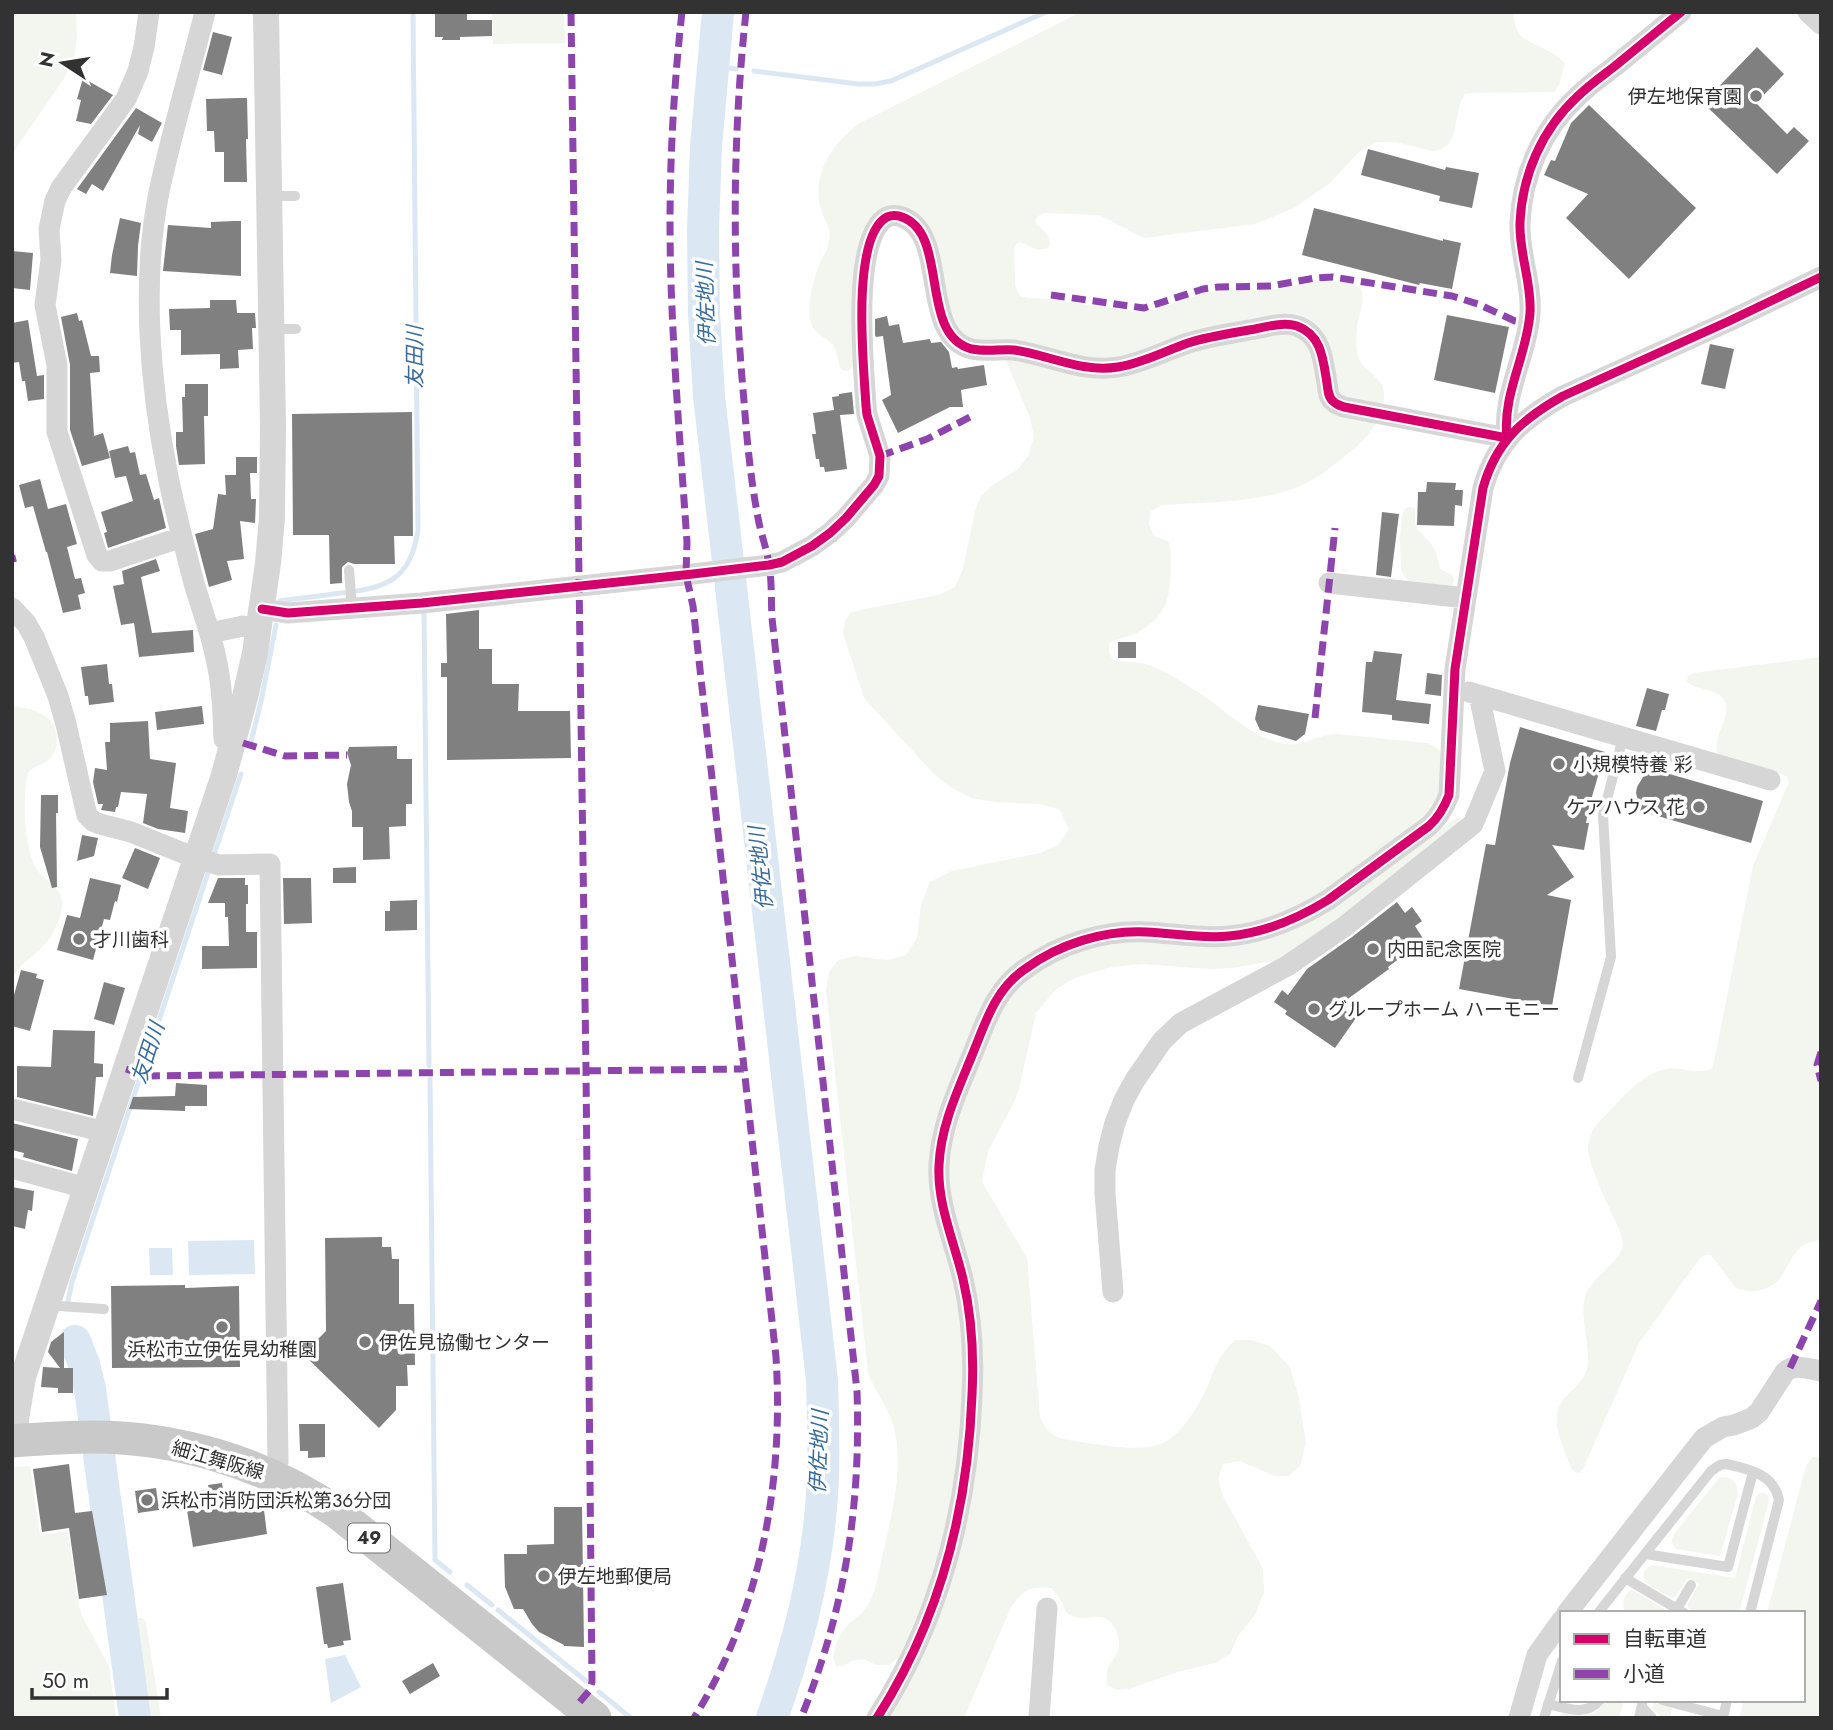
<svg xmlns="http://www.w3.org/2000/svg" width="1833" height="1730" viewBox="0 0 1833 1730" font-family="Jost,'Noto Sans JP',sans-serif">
<rect width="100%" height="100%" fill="#fff"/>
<path fill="#f2f6ee" d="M12,12H76L77,37L74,58L65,77L12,154Z
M492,12H564L565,43L493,44Z
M1081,12H1513C1514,20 1515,29 1520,35C1531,46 1552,48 1565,64L1559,85L1554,92L1471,93L1465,94L1461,101L1453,135L1448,145L1440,150L1432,151L1396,142H1377L1359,152L1329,184L1294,208L1255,224L1144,238L1099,215L1045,213C1021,221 1051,230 1050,242C1050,244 1049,246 1048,248L1038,250L1020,242L1016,244L1014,249L1015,284L1017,291L1020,296L1028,298L1050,299L1135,312L1154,310L1205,293L1219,290H1271L1324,281L1352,283L1361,289C1365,302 1361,307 1358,320C1356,330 1356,342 1357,352C1359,372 1384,374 1384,395C1385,418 1366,440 1349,453C1331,467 1312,483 1290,490C1250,503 1204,502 1162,505L1151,511L1149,524L1154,536L1168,541C1172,551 1171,559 1171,569C1169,599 1168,614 1140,631C1130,638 1119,636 1109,644V652L1113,660C1124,663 1135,661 1145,664C1162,669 1179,680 1193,689C1224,707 1248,737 1285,744C1305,747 1317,734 1337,734L1426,743L1434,746L1440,751C1442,766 1443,791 1435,805C1432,810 1427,814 1423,819L1323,892L1277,915L1245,924L1034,952L946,1095L954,1280L961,1312L963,1345L961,1432L949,1513L927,1592L900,1656L889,1665H876L864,1659L852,1661L843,1666H836C830,1654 837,1637 846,1627C850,1621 857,1618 862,1613C867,1607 870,1602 873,1594C878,1581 880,1566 883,1553C892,1514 905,1463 893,1425C888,1406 874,1391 868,1372L826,990L829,972L838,960L855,956L886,960L906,955L917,938L921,905L930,882L952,871L1040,853L1058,845L1069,829L1059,809L1039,804L996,802L971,798L950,787L933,773L864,698L843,633L845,621L850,613L859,610L939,595L955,587L963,569L975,511L981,496L992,486L1018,469L1028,456L1034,437L1030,418L1005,358L957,334L935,253L883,213L856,363L849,371L842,370C837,362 838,352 833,345C826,336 815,336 811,323C806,306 813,283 819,265C822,259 826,253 828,246C833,227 826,226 821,210C811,175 832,143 860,123Z
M1407,507H1411L1415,509V524L1417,529L1430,542L1436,552L1440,569L1452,575L1454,579L1453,585L1450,588L1413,585L1405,577L1401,570L1400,540L1402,516L1404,510Z
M1821,657V1240C1813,1241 1806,1242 1800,1248C1785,1261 1786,1283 1764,1289C1754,1292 1746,1292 1736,1288L1711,1255H1705L1700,1258L1639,1343L1583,1469L1579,1473L1574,1472L1571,1468C1566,1453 1555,1433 1557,1416C1558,1397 1579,1389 1586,1372C1594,1349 1576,1315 1587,1292C1594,1276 1621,1261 1623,1245C1623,1242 1622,1238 1621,1234C1613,1215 1588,1166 1588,1148C1588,1143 1590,1136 1592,1132C1598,1121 1609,1112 1617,1103C1631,1088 1645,1074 1665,1069C1680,1065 1701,1077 1713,1067L1753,866L1789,782L1787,777L1784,775L1723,758L1718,754C1711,737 1730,721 1726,704C1722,689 1697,690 1687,682L1688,676L1693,673Z
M12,706C30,708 52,713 56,733C57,740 57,748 53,754C48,765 35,764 28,773C22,796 24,850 37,870C45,881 63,888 62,903C62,918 53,937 42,947C27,963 19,961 12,984Z
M1456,818H1460L1462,821L1339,920L1280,960L1232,968L1210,969L1142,964L1112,967L1083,975L1069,981L1055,990L1036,1013L1019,1089L1013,1104L988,1151L982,1182L1027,1258L1040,1416C1049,1441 1065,1439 1087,1443C1110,1446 1146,1453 1167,1441C1183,1431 1198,1407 1206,1390C1215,1369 1217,1357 1235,1340H1252L1270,1346L1290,1367L1299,1398L1306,1443L1300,1466L1288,1476H1274L1240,1461L1223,1464L1218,1479L1223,1496L1263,1569L1264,1592L1255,1615L1238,1636L1230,1654L1215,1663L1177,1672L1129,1689L1117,1690L1108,1685C1102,1662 1120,1660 1119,1644C1119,1637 1116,1628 1111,1623C1099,1610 1084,1624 1070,1615C1064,1611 1064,1606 1061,1601C1059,1596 1054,1592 1051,1588C1028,1586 1022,1591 1010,1609L964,1718H888L929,1638L982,1344L979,1309L972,1275L953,1211L949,1189L948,1167L955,1124L998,1017L1012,993L1031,976L1059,960L1092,948L1108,944L1143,941L1333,908Z
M1821,1456V1718H1739L1744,1700H1803V1613H1767L1806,1466L1813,1457Z
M30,1466L40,1535L68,1531L78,1602L82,1616L109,1666L116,1718H12V1467Z
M1726,1477C1735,1480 1737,1484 1738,1493L1720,1556L1676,1549C1671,1543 1671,1540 1674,1534L1719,1478Z
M1759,1493H1764L1768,1496L1769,1501L1739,1613H1697L1688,1608V1604L1699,1584L1688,1578L1674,1598C1662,1593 1628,1578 1652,1565L1735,1578L1756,1497Z
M1631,1590L1634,1591L1671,1613H1626C1621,1604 1623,1596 1631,1590Z
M139,1618L144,1619L146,1623L161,1718H148L134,1625L136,1620Z
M1606,1700H1624L1619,1718H1558L1563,1713C1581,1717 1596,1718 1606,1700Z
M1655,1703L1672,1708L1670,1718H1662L1652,1708Z"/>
<path fill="#dbe8f4" d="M254,1240L255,1274L189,1275L188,1241Z
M149,1248H172L173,1275H150Z
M345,1655L361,1687L331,1703L325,1659Z"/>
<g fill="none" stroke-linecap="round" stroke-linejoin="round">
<path stroke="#dbe8f4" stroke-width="5" d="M712,65L736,69
M754,71L858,84H875L891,81L1046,12
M280,601C301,598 321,596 341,593C386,588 411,580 418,530L413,12
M424,612L429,1066
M251,742L261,701L276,625
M213,858L241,774
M430,1079L435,1560L450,1572
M67,1306L72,1282L210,867
M467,1585L492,1605
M498,1610L586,1681
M599,1692L631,1718"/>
<path stroke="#dbe8f4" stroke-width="32" d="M718,12L706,147L703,230L704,313L709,396L822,1380C823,1412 824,1444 823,1477C820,1560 800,1640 772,1718
M75,1341L84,1364L90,1389L135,1718"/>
</g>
<path fill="#808080" d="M435,12H467V20H492V36L460,37V40H442L443,37H435Z
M213,32L232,37L222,75L203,70Z
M1757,47L1784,74L1756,103L1787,134L1794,127L1809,141L1777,174L1703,103Z
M83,78L113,95L91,124L76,121L81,100L77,99Z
M238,98H247L248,139H246L247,182H224V152H215L214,131H207L206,99Z
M1589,105L1696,208L1629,279L1566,218L1588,194L1544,175L1551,160L1555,161L1571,123Z
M136,108L162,123L152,142L138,134L140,125L103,191L92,184L86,194L77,189Z
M1368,149L1445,170L1446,167L1479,173L1472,208L1439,201L1440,196L1361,175Z
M1314,208L1443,241V239L1461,243L1452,289L1420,283L1419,285L1302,255Z
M120,218L141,223L138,246L137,276L110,273L112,255Z
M234,221H241V276L163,271L168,225L211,228V222Z
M12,251L33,253L30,290L12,288Z
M210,300H236L237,313H255L256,328H252L253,349L238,350L239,368L220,369V354L181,355V330H170L169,309L210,308Z
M77,313L79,321L82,320L91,356H99L100,372L90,373L94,436L103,433L110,458L82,466L70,430V365L61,317Z
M1447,315L1509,327L1495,393L1434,380Z
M887,316L889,326L899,324L903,343L930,339L931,343L941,342L949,352L952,368L957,367L958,369L984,365L987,385L961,390L963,407H950L898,433L882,400L891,395L883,336L876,337L875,335V319Z
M28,320L37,376L44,375V399L28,401L25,381H22L19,362L12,363V323Z
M1710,344L1734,349L1725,389L1701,384Z
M185,384H208V416H204L205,464L179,465L176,446V432H183L182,397H185Z
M852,392L854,414L840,415L847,469L825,472L824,467H820L819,459H816L812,434H816L813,413L834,410L832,397L839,396V394Z
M412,412L413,536H394L395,564H354L348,562L342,567V583L330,584L329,535H293L292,414Z
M128,446L130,453L135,452L140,475L146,474L154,500L159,498L166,528L108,548L104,533L107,532L101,512L133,501L126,476L115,478L109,451Z
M236,457H257V473H250L251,499H256L255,523L240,521L244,559L227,561L232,580L209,587L195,534L213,529L218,494L226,495L225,475H236Z
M40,479L48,509L66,504L77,544L67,547L75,579L81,578L85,593L78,595L81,609L63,613L47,552H46L33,506L25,508L19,485Z
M1427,482L1456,483L1455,490H1463L1462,506L1455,505L1454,526L1417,525L1418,492H1426Z
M1382,512L1399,514L1391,577L1376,575Z
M156,559L160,571L141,577L152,633L193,630L194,652L139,657L134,623L121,625L113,586L124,584L122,571Z
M479,610V649H492V684H519L518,711H570L571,758L447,760V677H441V663H447L446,614Z
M1118,642H1136V658H1118Z
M1374,651L1402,654L1396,700L1431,704L1429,724L1392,720V715L1362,712L1366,662H1372Z
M107,664L109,684H112L114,702L89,705L88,696H85L81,667Z
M1427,673L1442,675L1441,696L1425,694Z
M1647,688L1669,694L1665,710H1662L1656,731L1636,726Z
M1258,705L1309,714L1305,734L1296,741L1260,730L1255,719Z
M202,706L204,724L157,730L155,712Z
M148,721L150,759L176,763L170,808L188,811L185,833L158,829L143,823L147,794L121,792L118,807H116L115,812L101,810L103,804H98L93,782L95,768L107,770L105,742H110V723Z
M1520,727L1605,752L1589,807L1586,823H1589L1584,850L1552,845L1574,877L1547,895L1571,900L1552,1006L1459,989L1486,844L1495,845L1510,763Z
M397,746V759H412V804H406V826L389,827L390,859L363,860V827H352V811L349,802L347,784L351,765L347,753L349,747Z
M1649,768L1763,801L1751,843L1637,810L1639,804L1636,793L1637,787L1643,777L1648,773Z
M41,795H58V813H56L57,887L52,888L40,847Z
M82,835L98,838L94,856L77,861Z
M135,848L160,858L148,889L122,878Z
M356,867V883H333V868Z
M90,878L121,885L117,902L115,901L110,920L104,919L93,960L57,950L67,915L80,918Z
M218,878H245V885H248V904H246V932H257V968L202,969V946H229L228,917H225V903H208Z
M283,878H311L312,923L284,924Z
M417,900V930L385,931V911H390V901Z
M1397,902L1405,913L1412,907L1422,921L1415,926L1424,940L1388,967L1389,969L1338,1006L1356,1018L1335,1048L1285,1014L1287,1011L1274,1002L1282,990L1288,995L1307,969L1352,937Z
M21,970L37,974L36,978L44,980L30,1031L12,1026V1002Z
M104,982L125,988L114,1025L94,1019Z
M53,1030L95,1031L94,1063L103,1064V1077H96L93,1116L17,1097V1066L51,1067Z
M176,1083L207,1085V1106H185V1111L129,1109L133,1097L175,1096Z
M12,1123L78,1139L72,1171L23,1157L24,1153L12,1150Z
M12,1187L34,1191L32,1211L28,1210L25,1229L12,1226Z
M382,1237V1247H391L392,1259H399V1304H414L415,1365H407L408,1386H396V1410L379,1428L303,1354L326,1331L325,1238Z
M185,1285V1288L239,1286L240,1367L112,1368L111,1286Z
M64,1332V1368H73V1393H58V1388L41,1387L43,1367L60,1368L48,1352L51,1342Z
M299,1424H325V1457L308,1458V1451H300Z
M69,1464L75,1513L92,1511L107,1595L79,1599L69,1528L42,1532L33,1469Z
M222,1483L224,1496L229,1495V1499L262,1494L267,1534L193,1547L185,1498H188L187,1493L209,1489L208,1485Z
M156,1488L159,1510L138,1513L135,1491Z
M554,1507H582L584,1647L564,1646V1645L539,1632L532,1624L523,1609H514L505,1587L504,1554H527V1545L554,1544Z
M343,1583L351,1640L343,1641L344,1645L328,1648L327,1644H324L316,1587Z
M433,1663L440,1676L410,1694L402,1681Z"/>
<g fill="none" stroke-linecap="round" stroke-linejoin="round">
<path stroke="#d6d6d6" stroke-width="10" d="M269,196H295
M272,329H296
M349,570L352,609
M1578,1078L1611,957L1603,815L1623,737
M48,1302L59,1306L104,1309
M1645,1554L1728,1567L1753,1472
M1625,1578L1684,1613
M1677,1609L1691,1585
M1598,1613L1711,1471L1720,1465L1726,1464C1749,1469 1774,1474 1779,1500L1750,1613
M1662,1700L1723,1716
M1548,1704C1566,1708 1586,1717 1600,1700
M1642,1707L1652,1718
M1544,1718L1562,1661
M1639,1718L1643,1700
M1723,1718L1727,1700"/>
<path stroke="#d6d6d6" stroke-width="21" d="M149,12L144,47L138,71L126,99L61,188L55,201L49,229L51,260L45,305L57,365V432L97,555L102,561H110L182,537
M205,12C190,72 172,131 159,192C141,282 150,386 168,476C175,512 185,548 194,583C201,607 210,630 215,654C222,682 223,710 224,739L234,741
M1808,12L1821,24
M1329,583L1466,598
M12,608L26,623L34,637L58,696L66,724L85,807L87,815L93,821L100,824L131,832L183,853L219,865L270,864L278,1462L272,1475
M262,609L288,613L422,603L693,574L769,565L782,562L812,546L830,533L846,518L874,485L879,476L880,456L867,415L866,406C864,369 850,237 887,217C892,215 897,215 902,217C950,234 918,336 972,349C986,352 1000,349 1014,350C1049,355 1082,373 1118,367C1143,363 1165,351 1188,343C1210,336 1233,333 1255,329C1269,326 1284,322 1297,326C1322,335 1323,360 1327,383C1328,390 1328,398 1334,402C1336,404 1341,406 1344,407L1507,438C1502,394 1527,356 1530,313C1532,283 1519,254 1520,223C1522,175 1542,129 1578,96C1589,85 1602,76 1615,66C1637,48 1659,30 1681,12
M210,633L243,626L259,629
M1469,692L1770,780
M12,1109L105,1132
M12,1168L86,1188
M1113,1292L1105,1194V1170L1109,1146L1115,1123L1124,1100L1135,1080L1162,1041L1181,1023L1287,966L1344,927L1473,824L1495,771L1479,695
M1567,1613L1704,1438L1723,1427L1734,1425L1752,1418L1759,1412L1785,1372C1794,1363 1809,1369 1821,1371
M877,1718C939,1621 968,1509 972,1395C974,1356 972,1317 963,1279C954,1241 937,1204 939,1165C941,1123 960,1086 975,1048C987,1018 997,988 1025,969C1059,944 1104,930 1146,932C1173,933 1201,939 1229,936C1265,933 1297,919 1328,900L1429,826C1439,817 1444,808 1449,795L1455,669L1483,488C1496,442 1522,419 1563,396L1727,322L1821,277
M1039,1718L1047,1608
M1519,1718L1537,1655L1562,1620"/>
<path stroke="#d6d6d6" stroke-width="26" d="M17,1441L16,1419L23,1377L224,775L245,697L255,653L268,563L272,518L273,427L266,12"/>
<path stroke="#c9c9c9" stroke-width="33" d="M12,1441C39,1439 66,1437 92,1437C180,1437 266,1464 338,1513L595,1718"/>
<path stroke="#8e44ad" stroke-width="7" stroke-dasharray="14 7" stroke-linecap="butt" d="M571,12L586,1070L592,1682L589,1691L578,1704
M682,12C672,102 668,192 671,283C674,369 681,456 687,542L686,575L693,606L776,1357C784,1482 761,1610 694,1718
M746,12C732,141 732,272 744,401C747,442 751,483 759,523C762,537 767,550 769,564C772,582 771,600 772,618L857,1391C861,1508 845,1609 801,1718
M1051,295L1144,308L1203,289L1218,287L1271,286L1315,278L1333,277L1452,296L1478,304L1515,321L1529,323
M880,456L927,439L974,415
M12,559L16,558
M1315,718L1335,528
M243,743L285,756L347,755
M1821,1052L1817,1065L1821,1081
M126,1069L148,1076L744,1069
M1790,1368L1821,1301"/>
<g stroke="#fff" stroke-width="13">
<path id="cycleway" d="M262,609L288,613L422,603L693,574L769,565L782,562L812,546L830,533L846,518L874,485L879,476L880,456L867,415L866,406C864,369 850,237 887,217C892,215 897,215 902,217C950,234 918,336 972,349C986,352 1000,349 1014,350C1049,355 1082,373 1118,367C1143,363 1165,351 1188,343C1210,336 1233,333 1255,329C1269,326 1284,322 1297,326C1322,335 1323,360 1327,383C1328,390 1328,398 1334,402C1336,404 1341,406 1344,407L1507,438C1502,394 1527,356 1530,313C1532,283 1519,254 1520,223C1522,175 1542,129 1578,96C1589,85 1602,76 1615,66C1637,48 1659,30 1681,12
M877,1718C939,1621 968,1509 972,1395C974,1356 972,1317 963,1279C954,1241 937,1204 939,1165C941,1123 960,1086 975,1048C987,1018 997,988 1025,969C1059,944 1104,930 1146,932C1173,933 1201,939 1229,936C1265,933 1297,919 1328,900L1429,826C1439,817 1444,808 1449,795L1455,669L1483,488C1496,442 1522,419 1563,396L1727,322L1821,277"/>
</g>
<use href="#cycleway" stroke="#d6006c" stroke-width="9"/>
</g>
<g fill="#7a7a7a" stroke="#fff" stroke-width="2.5">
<circle cx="1756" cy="96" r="7"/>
<circle cx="1559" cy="764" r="7"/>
<circle cx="1699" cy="807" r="7"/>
<circle cx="79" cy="939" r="7"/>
<circle cx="1373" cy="949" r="7"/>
<circle cx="1314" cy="1009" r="7"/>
<circle cx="222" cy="1327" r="7"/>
<circle cx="365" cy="1342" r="7"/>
<circle cx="147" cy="1500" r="7"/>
<circle cx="544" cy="1576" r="7"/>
</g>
<g text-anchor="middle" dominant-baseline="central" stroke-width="7" stroke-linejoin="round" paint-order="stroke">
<rect fill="#fff" stroke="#707070" stroke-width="2" x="348" y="1523.5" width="42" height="29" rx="5"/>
<g font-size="18" font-weight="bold" fill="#323232">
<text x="369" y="1538">49</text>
</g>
<g font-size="19" fill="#323232" stroke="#fff" text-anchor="start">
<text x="1742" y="96" text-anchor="end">伊左地保育園</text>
<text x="1573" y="764">小規模特養 彩</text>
<text x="1685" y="807" text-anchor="end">ケアハウス 花</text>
<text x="93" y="939">才川歯科</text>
<text x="1387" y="949">内田記念医院</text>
<text x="1328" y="1009">グループホーム ハーモニー</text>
<text x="379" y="1342">伊佐見協働センター</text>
<text x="222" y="1349" text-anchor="middle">浜松市立伊佐見幼稚園</text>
<text x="161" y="1500">浜松市消防団浜松第36分団</text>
<text x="558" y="1576">伊左地郵便局</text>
</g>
<g font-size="19" fill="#323232" stroke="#fff">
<text transform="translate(218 1460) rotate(16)">細江舞阪線</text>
</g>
<g font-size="21" font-style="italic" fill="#3a6c9b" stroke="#fff">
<text transform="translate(706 304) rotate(-92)">伊佐地川</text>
<text transform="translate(415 357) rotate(-90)">友田川</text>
<text transform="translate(761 868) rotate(-96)">伊佐地川</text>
<text transform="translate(148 1053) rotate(-72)">友田川</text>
<text transform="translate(819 1452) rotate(-88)">伊佐地川</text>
</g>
</g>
<rect width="1833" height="1730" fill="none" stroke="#323232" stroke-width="28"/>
<rect x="1560" y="1611" width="245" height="91" fill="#ffffff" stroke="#adadad" stroke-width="2"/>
<rect x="1574" y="1634" width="35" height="10" fill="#d6006c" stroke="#adadad" stroke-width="2"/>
<text x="1623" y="1646" font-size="21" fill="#323232">自転車道</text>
<rect x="1574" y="1669" width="35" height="10" fill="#8e44ad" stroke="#adadad" stroke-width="2"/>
<text x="1623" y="1681" font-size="21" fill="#323232">小道</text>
<g transform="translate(63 63) rotate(282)" stroke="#ffffff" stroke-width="5" paint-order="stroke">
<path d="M0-5L12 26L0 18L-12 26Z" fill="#323232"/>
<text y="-10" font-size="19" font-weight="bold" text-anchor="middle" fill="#323232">N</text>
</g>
<path d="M32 1688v10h135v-10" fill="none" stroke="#323232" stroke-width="3.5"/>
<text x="42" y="1688" font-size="21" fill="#323232" stroke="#ffffff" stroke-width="5" paint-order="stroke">50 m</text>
</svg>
